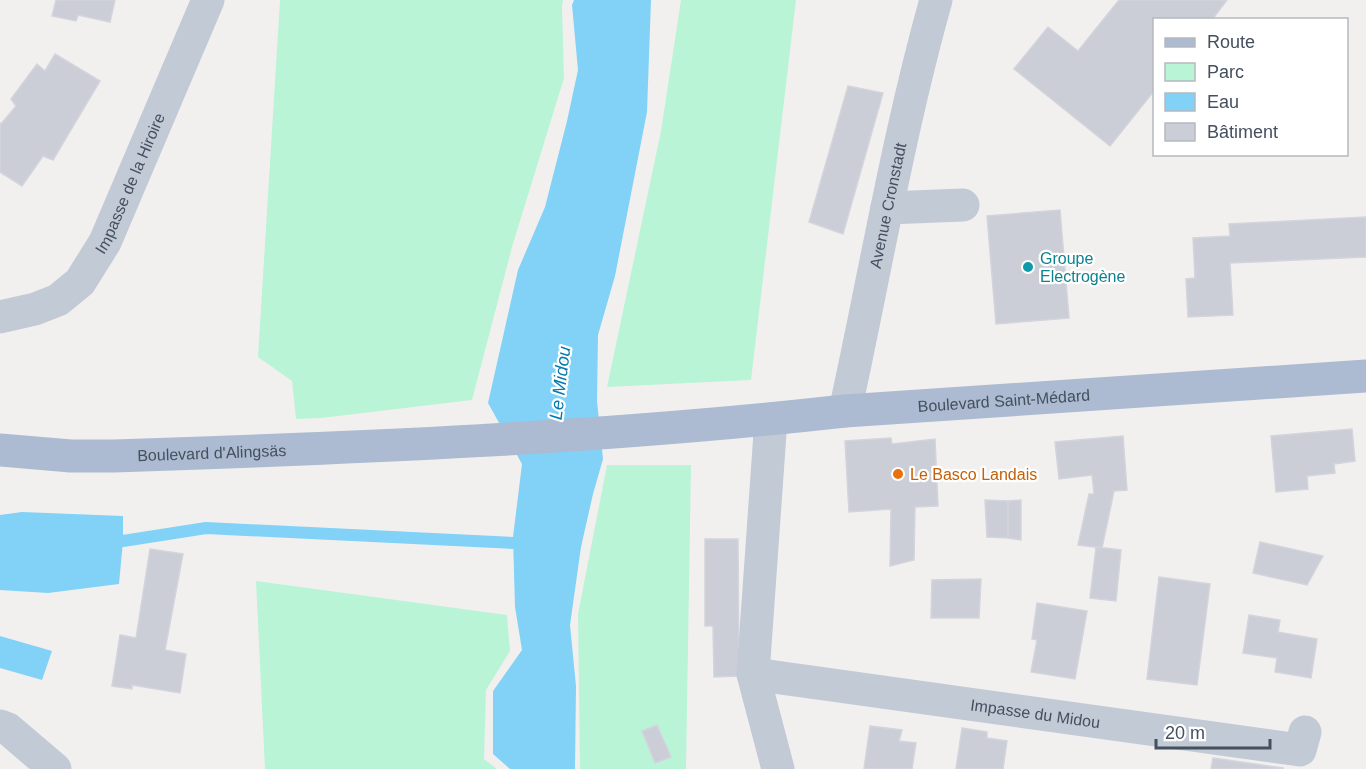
<svg xmlns="http://www.w3.org/2000/svg" width="1366" height="769" viewBox="0 0 1366 769" font-family="Helvetica,sans-serif">
<rect width="100%" height="100%" fill="#f2f0ef"/>
<path fill="#b9f4d6" d="M280,0H563L562,6L564,78L512,247L472,400L321,418L296,419L292,381L258,357Z
M681,0H796L751,380L607,387L661,131Z
M607,465H691L686,769H580L578,614Z
M256,581L507,615L510,651L486,690L484,759L497,769H265Z"/>
<path fill="#81d2f6" d="M574,0H651L647,112L615,276L598,335L597,401L603,459L593,494L581,547L570,625L576,686L575,769H510L493,754V691L522,650L515,607L513,537L522,464L488,403L518,270L545,207L567,121L578,70L572,5Z
M22,512L123,516V541L119,584L48,593L0,590V515Z
M0,636L52,651L42,680L0,668Z"/>
<g fill="none" stroke-linecap="round" stroke-linejoin="round">
<path stroke="#81d2f6" stroke-width="12" d="M123,541L206,528L513,543"/>
</g>
<path fill="#cbced6" stroke="#d3d4dc" stroke-width="1.5" d="M56,0H115L110,22L78,15L76,21L52,16Z
M1119,0H1227L1212,20H1154V91L1110,146L1014,69L1048,27L1078,51Z
M55,54L100,81L53,160L43,156L22,186L0,172V123L1,124L16,106L11,99L37,64L45,71Z
M848,86L883,93L843,234L809,222Z
M1060,210L1069,318L996,324L987,216Z
M1366,217V257L1230,263L1233,315L1188,317L1186,279L1195,278L1193,238L1230,236L1229,224Z
M1352,429L1355,461L1334,464L1335,473L1307,476L1308,489L1276,492L1271,436Z
M1123,436L1127,490L1114,491L1102,548L1078,545L1089,494H1094L1092,475L1059,479L1055,442Z
M891,438L892,444L935,439L938,506L915,507L914,560L890,566L891,509L849,512L845,441Z
M985,500L1008,501V538L987,537Z
M1021,500V540L1008,538V501Z
M705,539H738L739,676L714,677L713,626H705Z
M1260,542L1323,556L1307,585L1253,573Z
M1096,547L1121,550L1116,601L1090,598Z
M150,549L183,554L165,650L186,654L180,693L132,685V689L112,686L120,635L136,638Z
M1159,577L1210,584L1197,685L1147,679Z
M981,579L979,618H931L932,580Z
M1037,603L1087,611L1075,679L1031,672L1037,640L1032,639Z
M1249,615L1280,620L1278,632L1317,639L1311,678L1275,672L1277,658L1243,653Z
M657,725L671,757L655,763L642,731Z
M870,726L902,730L899,741L916,743L912,769H864Z
M962,728L987,732V738L1007,741L1003,769H956Z
M1213,758L1283,768V769H1211Z"/>
<g fill="none" stroke-linecap="round" stroke-linejoin="round">
<g stroke="#c2cad6" stroke-width="33">
<path d="M887,208L963,205"/>
<path id="s1" d="M0,317L35,309L58,300L80,282L105,242L208,0"/>
<path id="s2" d="M845,411C875,274 898,135 936,0"/>
<path d="M771,419L753,674L778,769"/>
<path id="s3" d="M753,674L1300,750L1305,732"/>
<path d="M0,726L8,729L55,769"/>
</g>
<path stroke="#acbbd1" stroke-width="33" id="s4" d="M0,450L71,456H114C358,448 602,438 845,411L1366,376"/>
</g>
<circle fill="#0f9aa8" stroke="#fff" stroke-width="2" cx="1028" cy="267" r="6"/>
<circle fill="#e8710a" stroke="#fff" stroke-width="2" cx="898" cy="474" r="6"/>
<g text-anchor="middle" dominant-baseline="central" stroke-width="4.5" stroke-linejoin="round" paint-order="stroke">
<g font-size="16" fill="#45505f" stroke="#fff">
<text stroke="none"><textPath href="#s1" startOffset="200">Impasse de la Hiroire</textPath></text>
<text stroke="none"><textPath href="#s2" startOffset="210">Avenue Cronstadt</textPath></text>
<text stroke="none"><textPath href="#s4" startOffset="1006">Boulevard Saint-Médard</textPath></text>
<text stroke="none"><textPath href="#s4" startOffset="212">Boulevard d'Alingsäs</textPath></text>
<text stroke="none"><textPath href="#s3" startOffset="285">Impasse du Midou</textPath></text>
</g>
<g font-size="16" fill="#0d838f" stroke="#fff" text-anchor="start">
<text x="1040" y="258">Groupe<tspan x="1040" dy="18">Electrogène</tspan></text>
</g>
<g font-size="16" fill="#c56008" stroke="#fff" text-anchor="start">
<text x="910" y="474">Le Basco Landais</text>
</g>
<g font-size="18" font-style="italic" fill="#017ab0" stroke="#fff">
<text transform="translate(560 383) rotate(-83)">Le Midou</text>
</g>
</g>
<rect x="1153" y="18" width="195" height="138" fill="#ffffff" stroke="#b5b9bf" stroke-width="1.5"/>
<rect x="1165" y="38" width="30" height="9" fill="#acbbd1" stroke="#b5b9bf" stroke-width="1.5"/>
<text x="1207" y="48" font-size="18" fill="#45505f">Route</text>
<rect x="1165" y="63" width="30" height="18" fill="#b9f4d6" stroke="#b5b9bf" stroke-width="1.5"/>
<text x="1207" y="78" font-size="18" fill="#45505f">Parc</text>
<rect x="1165" y="93" width="30" height="18" fill="#81d2f6" stroke="#b5b9bf" stroke-width="1.5"/>
<text x="1207" y="108" font-size="18" fill="#45505f">Eau</text>
<rect x="1165" y="123" width="30" height="18" fill="#cbced6" stroke="#b5b9bf" stroke-width="1.5"/>
<text x="1207" y="138" font-size="18" fill="#45505f">Bâtiment</text>
<path d="M1156 739v9h114v-9" fill="none" stroke="#45505f" stroke-width="3"/>
<text x="1165" y="739" font-size="18" fill="#45505f" stroke="#ffffff" stroke-width="4.5" paint-order="stroke">20 m</text>
</svg>
